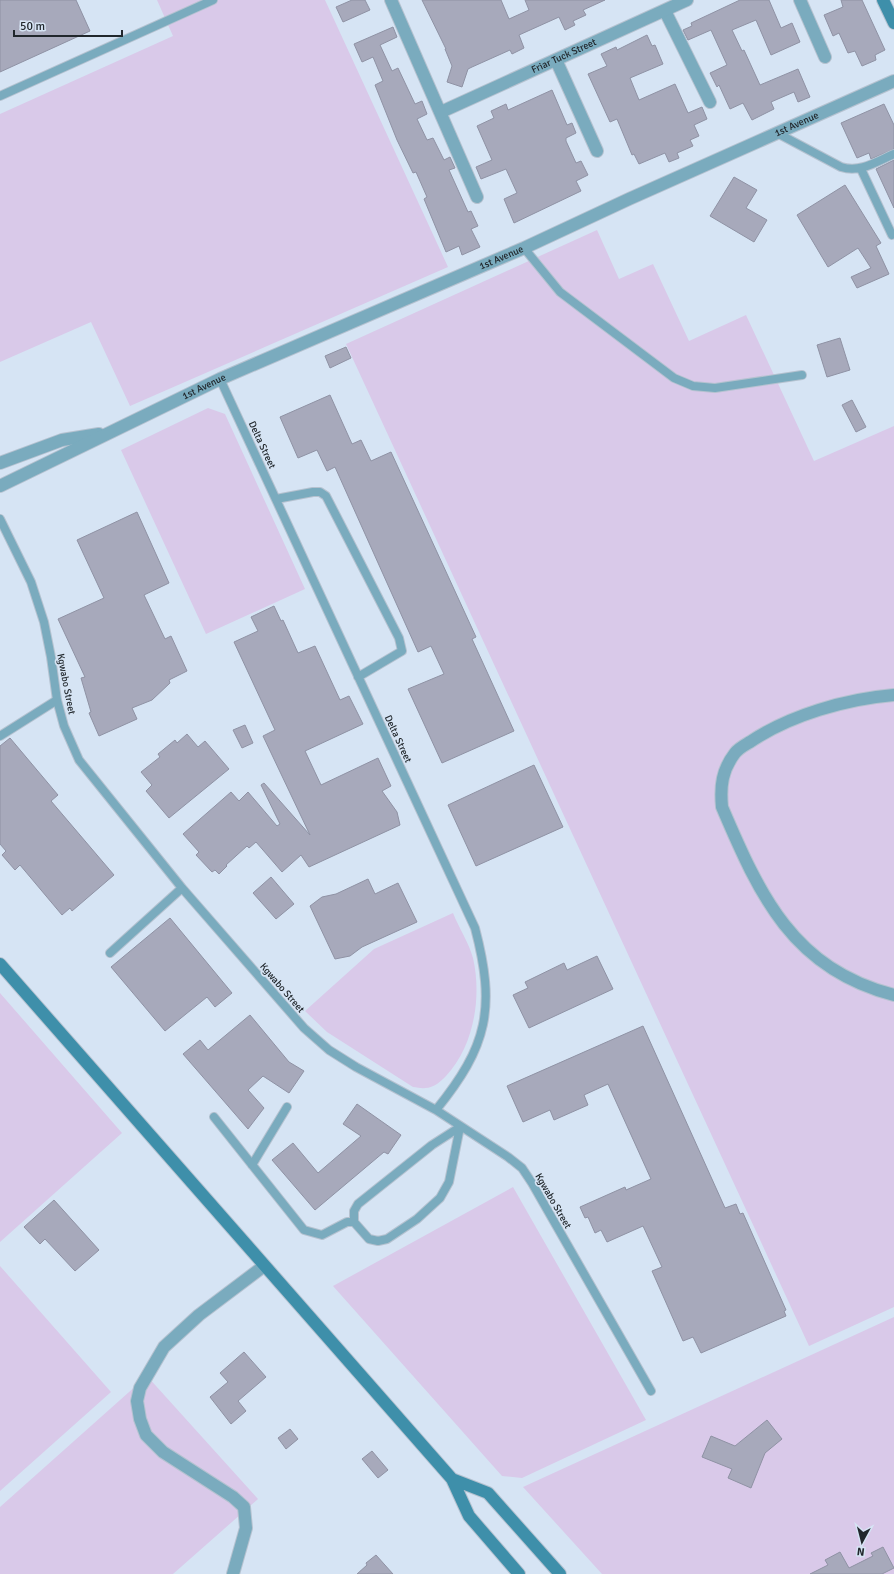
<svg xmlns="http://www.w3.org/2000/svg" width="894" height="1574" viewBox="0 0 894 1574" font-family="Signika,sans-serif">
<rect width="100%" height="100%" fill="#d6e4f4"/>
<path fill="#d9c9e9" d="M157,0H325L448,267L130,406L91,322L0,362V114L173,36Z
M597,230L619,279L653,264L689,341L746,315L814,461L894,426V1307L809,1346L346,344Z
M208,408L225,414L305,589L206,634L121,450Z
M453,913C459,928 469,943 473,958C482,997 474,1046 446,1076C441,1081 434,1088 425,1088C422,1089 417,1087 413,1087L327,1032L305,1011L374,949Z
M0,993L122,1133L0,1242Z
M513,1187L646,1420L522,1478L502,1476L333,1286Z
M0,1266L111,1392L0,1491Z
M894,1317V1574H602L523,1487Z
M147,1376L258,1499L173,1574H0V1507Z"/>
<path fill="#a7a9bb" stroke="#8f92a4" d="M0,0H76L90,31L0,72Z
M352,0H365L370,10L343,22L336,7Z
M422,0H501L509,19L529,10L525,0H605L583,10L586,15L573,21L575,25L565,30L559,17L519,35L524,48L512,54L510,50L472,67L468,69L462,87L447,82L452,66L445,49H446Z
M740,0H769L781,28L792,23L800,42L771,55L756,20L732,30L742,51L744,50L760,85L798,69L810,97L798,102L794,92L771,102L774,109L752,120L743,103L730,109L719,85L717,87L710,73L727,65L711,30L688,40L683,30L692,26L691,23Z
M841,0H862L885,50L875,55L876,60L862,66L855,51L848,53L839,33L833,36L824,15L843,7Z
M393,27L397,37L380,45L392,71L398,68L415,104L422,101L427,114L417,119L427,140L433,138L444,160L450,157L455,168L449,170L468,212L471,211L478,226L471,229L480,247L462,255L459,246L446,252L424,199L427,197L416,172L413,173L397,140L375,85L383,81L373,57L362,62L354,44Z
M647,35L652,46L655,45L663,64L630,78L639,100L675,84L688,113L702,107L707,119L694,125L699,136L690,140L693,146L677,153L679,158L669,162L665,153L639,164L634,154L632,155L617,119L610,122L588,74L607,66L601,54L616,47L617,50Z
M552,90L567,125L572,123L576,133L566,138V141L576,163L581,161L588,175L576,181L581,191L514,223L504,199L517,193L506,169L481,179L476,167L492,160L477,126L494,118L491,111L506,104L508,110Z
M884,104L894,125V149L871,159L869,153L857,158L841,123Z
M894,160V208L876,169Z
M734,177L757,190L746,208L767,220L754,242L710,216Z
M845,185L881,243L876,246L889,274L857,288L851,277L871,268L858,248L828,267L797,215Z
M840,338L850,370L827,377L817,345Z
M346,347L351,358L330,368L325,356Z
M330,395L352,444L361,440L371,461L391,452L476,637L472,639L514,731L442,763L408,689L444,674L431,646L418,652L335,467L327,471L317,450L298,458L280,417Z
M852,400L866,427L856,432L842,405Z
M137,512L169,583L144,595L165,639L171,636L187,671L169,680L170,683L152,700L132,708L137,719L99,736L89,713L91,712L81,678L85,677L58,619L104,598L77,540Z
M274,606L281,621L283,620L298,653L315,646L340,700L349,696L363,724L305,751L321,785L378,758L391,786L382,791L397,812L400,825L309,867L301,855L282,872L256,842L249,848L247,846L226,865L227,866L219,874L215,870L212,872L196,855L199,852L183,834L231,792L239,801L248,792L277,826L280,824L261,785L264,783L310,835L263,736L275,730L234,642L258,631L251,617Z
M245,725L253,743L242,748L233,730Z
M187,734L198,747L205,741L229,769L169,818L146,791L152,785L141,772L160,757L158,754L175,740L177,743Z
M10,738L58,795L51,801L114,875L72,911L70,908L62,915L20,865L15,870L2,855L6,851L0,844V746Z
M534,765L563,827L476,866L448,805Z
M271,877L294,904L276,919L253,893Z
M368,879L375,894L398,883L417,922L362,947L350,956L335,959L310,906L322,897L336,894Z
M170,918L232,993L215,1007L207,997L165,1031L111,967Z
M597,956L613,989L529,1028L513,995L528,988L525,982L564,963L567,970Z
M250,1015L289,1062L304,1071L289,1093L263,1076L248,1090L264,1108L248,1129L183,1054L200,1040L208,1050Z
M643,1026L725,1208L736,1204L740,1214L743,1213L786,1310L784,1311L786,1316L701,1353L693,1337L683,1341L652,1271L662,1267L643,1226L607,1242L601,1230L595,1233L588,1217L585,1218L580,1207L625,1187L626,1190L651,1179L608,1084L584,1095L588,1105L554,1120L550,1110L523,1122L507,1086Z
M357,1104L401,1135L388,1154L384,1152L315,1210L272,1160L293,1143L318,1173L361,1136L343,1124Z
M54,1200L99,1250L75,1271L45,1239L40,1244L24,1227Z
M244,1352L266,1377L238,1401L246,1411L231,1424L210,1397L228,1382L220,1373Z
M767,1420L782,1439L765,1453L751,1488L728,1478L732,1469L702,1457L711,1436L735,1446Z
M290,1429L298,1439L286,1449L278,1438Z
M372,1451L388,1470L378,1478L362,1459Z
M883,1547L894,1568L882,1574H810L828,1565L825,1560L840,1552L849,1568L873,1556L871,1553Z
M376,1555L393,1574H357L367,1565L366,1563Z"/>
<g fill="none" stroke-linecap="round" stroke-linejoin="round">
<g stroke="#b5c2d0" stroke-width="10">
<path id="lane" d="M0,96L213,0
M777,133L841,167C860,173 876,162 894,154
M861,169L892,235
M524,248L560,292L674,378L693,386L715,388L802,375
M220,379L475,928C496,1008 488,1046 436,1110
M276,499L313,492H320L326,496L399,638L402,651L358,677
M0,519L31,582L44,622L51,657L57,700L64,726L79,760L182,888L304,1028L329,1050L356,1067L436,1110L508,1157L522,1168L532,1183L651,1391
M0,736L57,700
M110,953L182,888
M214,1117L304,1230L322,1235L347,1222H354
M460,1127L449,1182L440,1198L417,1219L387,1239L378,1241L369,1239L354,1222V1211L358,1204L432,1145Z
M252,1165L287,1107"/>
</g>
<g stroke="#b5c2d0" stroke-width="14">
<g id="street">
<path d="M391,0L477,197"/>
<path d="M800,0L825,57"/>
<path d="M665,11L710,102"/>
<path d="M556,60L597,151"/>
<path id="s1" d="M441,112L687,0"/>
<path d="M0,463L62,440L99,434"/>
<path id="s2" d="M0,486L220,379L524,248L629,199L894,81"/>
<path d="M894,695C846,699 790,715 750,742C745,745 739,748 735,753C722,770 720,786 722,807C760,896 793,969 894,995"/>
<path d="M233,1574L246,1528L244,1507L233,1497L163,1452L146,1435L140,1419L137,1401L140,1388L164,1347L199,1315L264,1266"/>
</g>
</g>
<g stroke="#b5c2d0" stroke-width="14">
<path id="secondary" d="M883,0L894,23
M0,964L452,1479L469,1516L519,1574
M452,1479L488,1493L560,1574"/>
</g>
<use href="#lane" stroke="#7aabbe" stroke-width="8"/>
<use href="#street" stroke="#7aabbe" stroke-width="12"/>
<use href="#secondary" stroke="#3e8faa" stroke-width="12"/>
</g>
<g text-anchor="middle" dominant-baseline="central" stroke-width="3.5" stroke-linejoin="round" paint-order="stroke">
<g font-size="10" fill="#21272c" stroke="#d6e4f4">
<text stroke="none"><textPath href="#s1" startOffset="135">Friar Tuck Street</textPath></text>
<text stroke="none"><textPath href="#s2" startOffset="875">1st Avenue</textPath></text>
<text stroke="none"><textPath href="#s2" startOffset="551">1st Avenue</textPath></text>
<text stroke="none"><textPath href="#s2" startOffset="227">1st Avenue</textPath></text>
<text transform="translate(262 445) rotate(65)">Delta Street</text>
<text transform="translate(66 684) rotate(79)">Kgwabo Street</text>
<text transform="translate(398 739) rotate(65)">Delta Street</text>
<text transform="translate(282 988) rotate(49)">Kgwabo Street</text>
<text transform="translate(553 1201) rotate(60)">Kgwabo Street</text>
</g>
</g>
<g transform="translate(862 1542) rotate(187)" stroke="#d6e4f4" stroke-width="3" paint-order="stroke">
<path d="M0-3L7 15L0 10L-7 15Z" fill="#21272c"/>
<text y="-6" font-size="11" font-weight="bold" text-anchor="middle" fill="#21272c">N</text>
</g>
<path d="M14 30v6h108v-6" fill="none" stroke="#21272c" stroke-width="2"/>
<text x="20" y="30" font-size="12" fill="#21272c" stroke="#d6e4f4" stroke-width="3" paint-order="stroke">50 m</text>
</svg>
